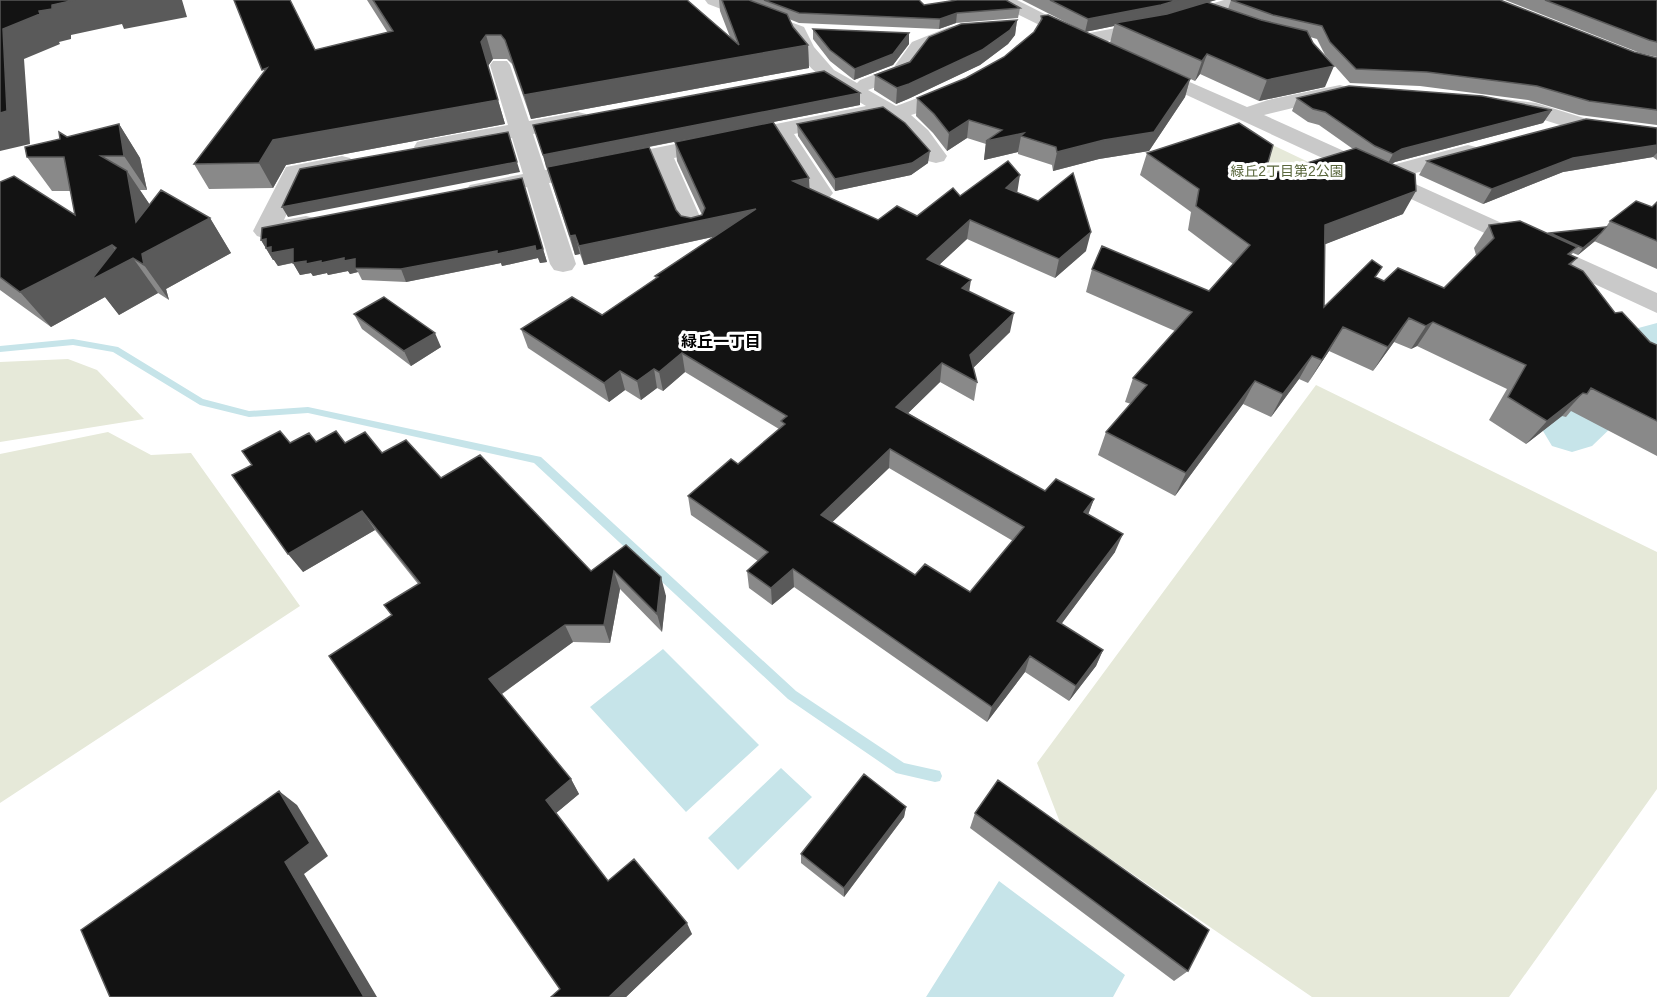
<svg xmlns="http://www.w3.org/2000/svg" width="1657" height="997" viewBox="0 0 1657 997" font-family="Helvetica,'Noto Sans JP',sans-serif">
<rect width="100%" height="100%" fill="#fff"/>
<path fill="#e6e9d9" d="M1262,140L1323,169L1304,176H1253L1269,170L1234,146Z
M68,359L97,370L144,419L0,442V362Z
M1316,385L1657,552V789L1509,997H1312L1061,825L1037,763Z
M108,432L151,455L191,453L300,606L0,803V454Z"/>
<path fill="#c6e4e9" d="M663,649L759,745L686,812L590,707Z
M781,768L812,797L738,870L708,838Z
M999,881L1125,975L1113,997H926Z"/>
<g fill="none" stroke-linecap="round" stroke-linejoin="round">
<path fill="#c6e4e9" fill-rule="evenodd" d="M73,339L118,347L203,399L249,411L308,407L541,457L796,691L904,763L940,771L942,776L940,781L935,782L896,773L788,699L534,463L308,413L249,417L200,405L113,352L73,345L0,352V346Z"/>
<path fill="#c6e4e9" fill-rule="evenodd" d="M1657,323V372L1643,397L1592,446L1572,452L1552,446L1543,431L1552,416L1604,370L1631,330Z"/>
<path fill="#c9c9c9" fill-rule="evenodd" d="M705,0H731L804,27L814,47L834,70L857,83L860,80L894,67L912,42L949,27L965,24L972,26L975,30L972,34L960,36L926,50L908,75L868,90L896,106C912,101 954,81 966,85L969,89C959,105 929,109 911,115L928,130L947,156L944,161L936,163L928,161L906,133L883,116L794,134L833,193L829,198L821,200L813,198L774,138L674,158L705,228L702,233L693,235L684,233L681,228L653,162L549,183L576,264L572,270L563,272L554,270L550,264L527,187L478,197L470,195L466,190L470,185L523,174L512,138L425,154L417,152L414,147L417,142L425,140L508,125L490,65L493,61H507L510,65L529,121L578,112L586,114L589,119L586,124L533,134L545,170L866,106C833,86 805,72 789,35L708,4Z
M994,0H1017L1084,34L1158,20L1224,0H1252L1249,4L1168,29L1082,46L997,4Z
M1146,63L1247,107L1268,100L1340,85L1347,87L1350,91L1347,95L1264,115L1386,170L1396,164L1460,147L1468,145L1476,147L1479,152L1476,157L1412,174L1404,179L1657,293V313L1139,73L1136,69L1139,65Z
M1505,99L1536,103L1584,118L1587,123L1584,128L1576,130L1525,114L1497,110L1494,105L1497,100Z
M342,156L350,158L354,163L350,168L303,177L284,220L306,216L315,218L318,223L315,228L266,239L257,236L253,231L286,167Z"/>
</g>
<path fill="#898989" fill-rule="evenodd" d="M367,0H687L730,37L720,11L719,0H919L924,5L1020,8L1018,18L956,23L939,29L799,23L789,19L793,27L808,45L809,68L531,119L512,64L507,59H493L488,66L505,124L286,165L273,188L209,189L194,164L315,50L388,33Z
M1022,0H1216L1208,2L1228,9L1231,0L1634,52L1657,58V125L1579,115L1528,100L1420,86L1350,83L1325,55L1317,39L1310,37L1325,87L1259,101L1200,74L1195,81L1110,43L1114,26L1085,32Z
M1505,0H1657V57L1640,53Z
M1041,16L1190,79L1185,97L1149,151L1099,159L1053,171L1052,165L1018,154V152L984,160L986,144L967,138L947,151L933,133L916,116L917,98L966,78L1004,57L1034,32L1040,22Z
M1017,20L1015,35L1008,44L980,65L908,99L896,104L874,90L875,75Z
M813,29L909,33V44L893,65L854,80L830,61L813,39Z
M1297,98L1552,110L1543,123L1395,162L1392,164L1403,214L1325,244L1324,307L1376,277L1384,281L1444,288L1476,255L1474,248L1489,225L1549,234L1550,233L1606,227L1610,221L1652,207L1657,202V269L1594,241H1595L1578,255L1573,253L1571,255L1577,258L1571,265L1615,313L1650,342L1657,345V456L1571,411L1566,417L1562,416L1526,444L1489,420L1507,389L1417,346L1411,349L1394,342L1373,371L1329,351L1308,383L1299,379L1271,417L1243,404L1175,496L1098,455L1106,432L1131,404L1125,402L1133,378L1175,331L1086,292L1092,269L1209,291L1233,264L1188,230L1191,212L1140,175L1147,153L1264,176L1353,149L1319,125L1308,122L1292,111Z
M860,105L773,122L809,189L878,220L917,216L960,196L1017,193L1086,251L1055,278L967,239L939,265L969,292L1010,332L973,368L977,382L974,401L940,382L908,413L1045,491L1094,499L1088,515L1115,552L1061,624L1103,650L1096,666L1069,701L1025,672L987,722L794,587L772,605L749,588L747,571L758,561L691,515L688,496L738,464L779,429L685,372L663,391L657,388L641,400L625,390L609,402L528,348L521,329L602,315L656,279L655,276L713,237L584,265L580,254L575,255L533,125ZM734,130L675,142L677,161L702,215L691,218L681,216L676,210L649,147ZM889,468L1013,541L970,592L915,575L832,522Z
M119,124L140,158L147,190H140L150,205L210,218L231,253L166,289L169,300L158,293L119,315L105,297L51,327L0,290V182L75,215L71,191H52L27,157L67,137Z
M797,124L928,163L911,175L835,191L798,136Z
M1657,128V160L1653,157L1563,172L1483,204L1419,175L1427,161Z
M522,178L547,262L540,263L538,258L502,266L501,263L406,282L362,280L358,272L350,274L348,271L328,275L327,273L313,276L311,273L300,275L293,263L278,266L274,260H273L261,240Z
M354,314L441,347L411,366L362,329Z
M316,442L345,443L382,453L441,478L591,571L626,545L666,596L662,632L620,589L610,643L573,642L502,694L571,779L579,794L556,813L608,881L692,934L626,997H551L560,989L392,615L418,584L375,530L303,572L290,443Z
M906,807L904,817L844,897L801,863V854Z
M975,813L1188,971L1174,981L970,828Z"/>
<path fill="#5a5a5a" d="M75,0H182L187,17L124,29L122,24L71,35V39L59,42L60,44L24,59L30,144L0,151V113L3,29L52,5Z
M1178,0H1216L1157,18L1115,23L1114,26L1085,32L1088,19Z
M957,13L956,23L939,29L940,19Z
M1017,20L1015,35L1008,44L980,65L908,99L896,104L897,88Z
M909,33V44L893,65L854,80L855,69Z
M486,35L493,59L488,66L481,42Z
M808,45L809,68L531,119L524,95Z
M1207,54L1200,74L1195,81L1202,61Z
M1334,66L1325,87L1259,101L1267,80Z
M1190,79L1185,97L1149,151L1099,159L1053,171L1057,152Z
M860,93V105L546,167L543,155Z
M498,100L505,124L286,165L273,188L259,163L273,140Z
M1552,110L1543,123L1395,162L1386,167L1393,154L1402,149Z
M969,120L967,138L947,151L949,133Z
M119,124L140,158L147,190L124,156Z
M1024,133L1021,136L1018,152L984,160L986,141Z
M1657,145V153L1653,157L1563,172L1483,204L1492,189L1573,158Z
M930,151L928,163L911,175L835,191V179Z
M517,162L520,172L288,217L282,207Z
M127,171L150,205L210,218L231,253L166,289L169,300L144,265Z
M1020,175L1017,194L1006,188Z
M809,178L810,197L793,181Z
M1416,191L1403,214L1313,249L1325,225Z
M756,209L758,227L584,265L579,246Z
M970,220L967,239L925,278L927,259Z
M1091,232L1086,251L1055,278L1059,259Z
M1601,233L1595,241L1578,255L1583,248Z
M575,235L580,254L575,255L570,236Z
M266,239L293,249L300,261L278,266L274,260H273L261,240Z
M112,245L124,263L133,258L158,293L119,315L105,297L51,327L20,292Z
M535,246L543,249L547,262L540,263L538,258L502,266L501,263L406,282L401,269L497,251Z
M344,258L355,259V268L358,272L350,274L348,271L328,275L327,273L313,276L311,273L300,275L293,263L306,261H321Z
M971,280L968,299L962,288Z
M1014,313L1010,332L967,374L970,355Z
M1409,318L1394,342L1373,371L1388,347Z
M1433,322L1417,346L1411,349L1426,326Z
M1343,327L1329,351L1308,383L1322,360Z
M435,333L441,347L411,366L404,351Z
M682,353L685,372L663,391L659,372Z
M1312,356L1299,379L1271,417L1283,394Z
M942,363L940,382L895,426L896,407Z
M654,369L657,388L641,400L637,381Z
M620,371L625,390L609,402L604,383Z
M1255,381L1243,404L1175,496L1186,473Z
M1583,393L1562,416L1526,444L1547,421Z
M890,449L889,468L821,533V515Z
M1094,499L1087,517L1084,512Z
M362,511L375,530L303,572L288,554Z
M1123,534L1115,552L1051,638L1057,621Z
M793,569L794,587L772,605L771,588Z
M614,571L620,589L610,643L604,625Z
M661,577L666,596L662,632L657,614Z
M565,625L573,642L500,695L489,679Z
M1103,650L1096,666L1069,701L1076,686Z
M1030,656L1025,672L987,722L992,707Z
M571,779L579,794L555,814L546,800Z
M279,791L297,805L328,856L304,874L377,997H364L285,862Z
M906,807L904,817L844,897V888Z
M687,923L692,934L626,997H609Z"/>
<path fill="#131313" stroke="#5a5a5a" stroke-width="1.5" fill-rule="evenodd" d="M0,0H75L52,5V9L39,11L40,14L3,29L7,111L0,113Z
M234,0H290L315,50L393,31L373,0H687L739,45L722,0H749L787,14L793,27L808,45L524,95L505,40L501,35H486L481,42L498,100L273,140L259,163L194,164L267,68L262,70Z
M764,0H919L924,5L957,0H1006L1020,8L957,13L940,19L799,13Z
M1050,0H1178L1161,5L1088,19Z
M1231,0H1500L1634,52L1657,58V110L1589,101L1537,86L1427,72L1356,69L1330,42L1322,26L1273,15Z
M1545,0H1657V42L1649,40Z
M1207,2L1261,20L1307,31L1313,43L1334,66L1267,80L1207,54L1202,61L1115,23L1167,14Z
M1048,15L1190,79L1154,132L1104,140L1057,152L1056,147L1021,136L1024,133L986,141L1002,130L969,120L949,133L934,114L917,98L966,78L1004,57L1034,32L1042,19L1041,16Z
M1017,20L1010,30L982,50L909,84L897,88L875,75L910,62L929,37L961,24Z
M813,29L909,33L893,54L855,69L830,50Z
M824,71L860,93L543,155L533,125Z
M1349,86L1482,96L1552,110L1402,149L1393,154L1375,146L1325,112L1313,109L1297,98Z
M883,107L905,123L930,151L912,163L835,179L797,124Z
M1586,119L1657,128V145L1573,158L1492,189L1427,161Z
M773,122L809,178L793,181L878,220L897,206L917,216L953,188L960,196L1008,161L1020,175L1006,188L1038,201L1073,173L1091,232L1059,259L970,220L927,259L971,280L962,288L1014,313L970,355L977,382L942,363L896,407L1045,491L1056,479L1094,499L1084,512L1123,534L1057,621L1103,650L1076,686L1030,656L992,707L793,569L771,588L747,571L768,552L688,496L731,459L738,464L785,424L781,421L787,416L682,353L659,372L654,369L637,381L620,371L604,383L521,329L572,297L602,315L658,277L655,276L756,209L579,246L575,235L570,236L547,167L649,147L676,210L681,216L691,218L702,215L705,208L675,142ZM890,449L1024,527L970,592L925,564L915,575L821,515Z
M1239,123L1273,145L1264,176L1356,148L1415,174L1416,191L1325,225L1324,307L1372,260L1382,267L1375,277L1384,281L1398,268L1444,288L1494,238L1489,225L1520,221L1577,247L1568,254L1577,258L1569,264L1583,271L1615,313L1622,312L1650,342L1657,345V421L1591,388L1587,394L1583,393L1547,421L1508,397L1526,365L1433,322L1426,326L1409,318L1388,347L1343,327L1322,360L1312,356L1283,394L1255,381L1186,473L1106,432L1147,385L1133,378L1192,312L1092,269L1102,246L1209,291L1250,245L1196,206L1199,189L1147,153Z
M119,124L124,156H101L127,171L136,222L161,190L210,218L142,254L144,265L133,258L91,280L116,248L112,245L20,292L0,277V182L14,176L75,215L64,157H27L25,147L60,139L59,132L67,137Z
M508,132L517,162L282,207L300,169Z
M522,178L543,249L536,251L535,246L497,254V251L401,269L355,268V259L344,261V258L321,263V261L306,264V261L293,263V249L271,253V247L266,248V239L261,240L262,228Z
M1636,201L1652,207L1657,202V241L1610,221Z
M1606,227L1601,233L1583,248L1550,233Z
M384,297L435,333L404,351L354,314Z
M280,431L290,443L309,433L316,442L336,431L345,443L365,432L382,453L406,440L441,478L480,455L591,571L626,545L661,577L657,614L614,571L604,625H565L489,679L571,779L546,800L608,881L634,859L687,923L609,997H551L560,989L329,656L392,615L384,605L420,583L362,511L288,554L232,475L252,465L242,451Z
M864,774L906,807L844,888L801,854Z
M998,780L1209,930L1188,971L975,813Z
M279,791L310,843L285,862L364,997H110L81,930Z"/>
<g text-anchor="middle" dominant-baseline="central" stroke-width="6" stroke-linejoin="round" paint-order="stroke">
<g font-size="14" fill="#59663b" stroke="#fff">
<text x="1287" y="171">緑丘2丁目第2公園</text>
</g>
<g font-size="16" font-weight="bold" fill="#000" stroke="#fff">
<text x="721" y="341">緑丘一丁目</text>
</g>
</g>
</svg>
